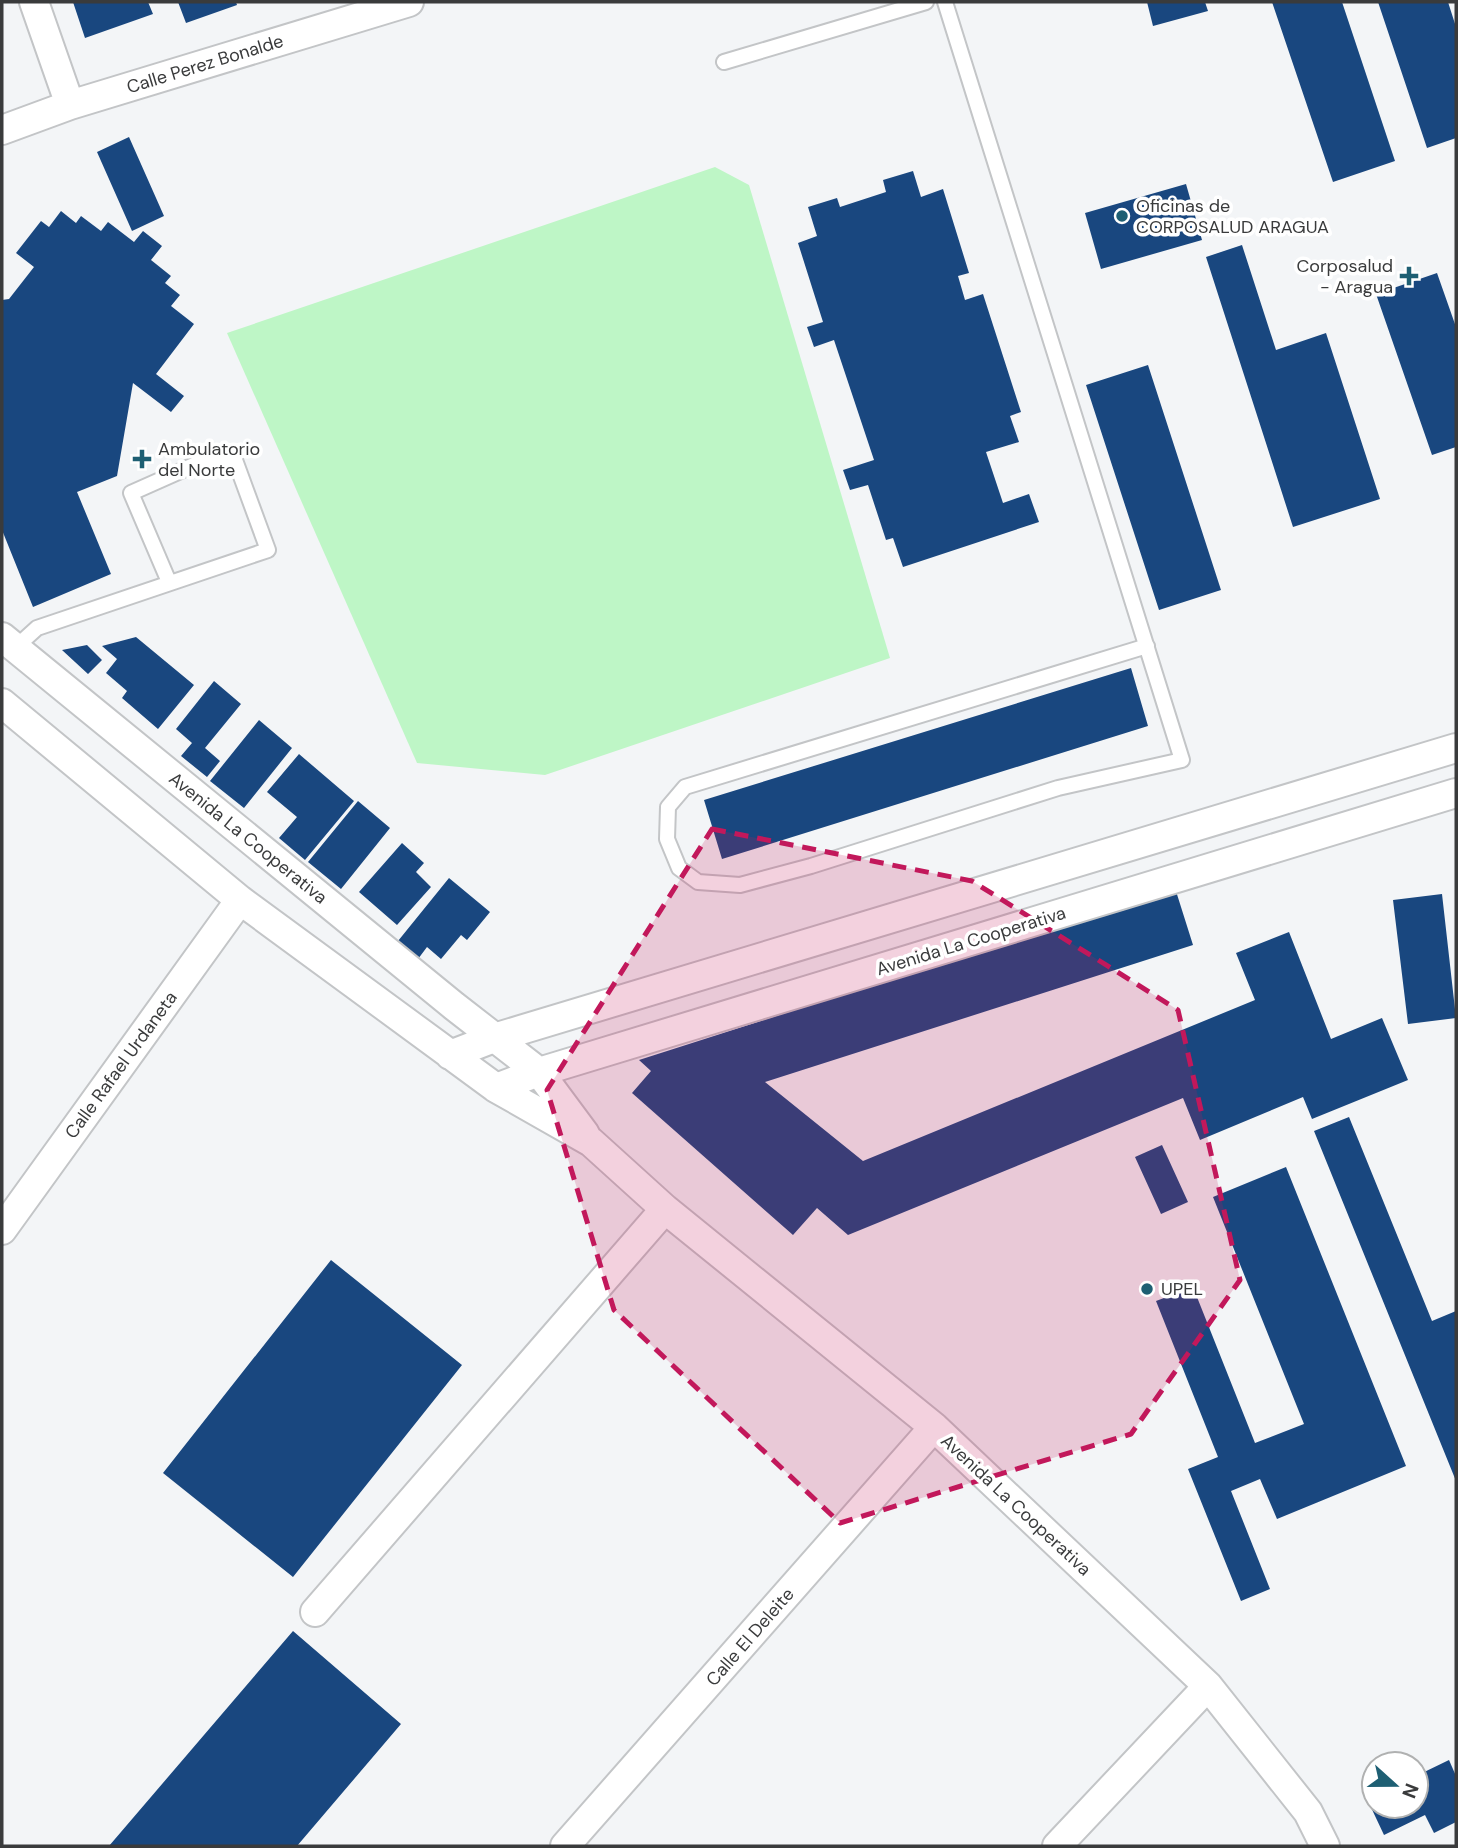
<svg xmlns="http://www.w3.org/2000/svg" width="1458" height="1848" viewBox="0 0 1458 1848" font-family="'DM Sans',sans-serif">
<rect width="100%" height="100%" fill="#f3f5f7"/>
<path fill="#bef6c6" d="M715,167L749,185L890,658L545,775L417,763L227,333Z"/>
<path fill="#19477f" d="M73,2H148L153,14L85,38Z
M178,2H236L237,5L186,23Z
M1147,2H1205L1208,11L1153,26Z
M1272,2H1342L1395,161L1333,182Z
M1378,2H1448L1456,27V138L1427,148Z
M129,137L164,216L132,231L97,152Z
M913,171L921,197L943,189L969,273L958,276L965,300L983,294L1021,412L1010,416L1019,442L986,452L1003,503L1029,494L1039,522L903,567L893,538L886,540L868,485L850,490L843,470L874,460L834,340L814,347L807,327L823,322L798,243L817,236L808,207L837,198L840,207L886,192L883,180Z
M1186,184L1202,240L1101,269L1085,213Z
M61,211L76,223L81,216L101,231L108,222L134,242L143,231L162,246L151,260L171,276L165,283L180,295L171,306L194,324L156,374L184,396L171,412L133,383L117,476L77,492L111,574L33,607L2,530V300L9,299L34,267L16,253L41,221L49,227Z
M1242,245L1276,350L1326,333L1380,499L1293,527L1206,257Z
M1437,273L1456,327V447L1432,455L1376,294Z
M1148,365L1221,590L1159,610L1086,385Z
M136,637L194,685L158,729L122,698L127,691L106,673L117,659L102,646Z
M87,645L102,660L88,674L62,650Z
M1131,668L1148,726L722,859L704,800Z
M214,681L241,704L205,748L220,761L207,777L181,756L192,743L176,729Z
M259,720L292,748L244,808L210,781Z
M299,754L354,801L305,860L279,838L297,817L267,792Z
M358,801L390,828L341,889L308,862Z
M402,843L424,863L416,872L431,887L397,925L359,892Z
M449,878L490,912L467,940L461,935L441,959L427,947L418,959L398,941Z
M1175,888L1193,945L765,1082L863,1161L1255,1000L1236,953L1289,932L1331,1039L1382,1018L1408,1080L1312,1119L1303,1097L1200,1140L1183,1098L848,1235L817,1208L793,1235L632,1093L651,1071L639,1060Z
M1442,894L1456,1018L1408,1024L1393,900Z
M1349,1117L1432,1321L1456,1311V1481L1314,1131Z
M1162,1145L1188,1202L1161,1214L1135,1157Z
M1286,1167L1406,1466L1277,1519L1260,1479L1231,1491L1270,1589L1241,1601L1188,1469L1218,1457L1156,1301L1193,1287L1255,1443L1304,1424L1213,1197Z
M331,1260L462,1365L293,1577L163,1473Z
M293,1631L401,1724L297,1846H109Z
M1449,1760L1456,1776V1822L1434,1833L1425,1815L1384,1835L1368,1801L1374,1797V1806H1416V1776Z"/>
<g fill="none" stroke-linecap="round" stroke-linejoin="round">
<g stroke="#c3c5c7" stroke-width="18">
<path id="service" d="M945,2L1182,760L1058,788L811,866L740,885L698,882L679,868L667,839L668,807L685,787L1147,646
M724,62L926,2
M15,648L37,628L268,550L235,460L203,461L131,493L169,582"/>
</g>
<g stroke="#c3c5c7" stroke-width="32">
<path id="minor" d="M34,2L70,105
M2,130L70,105L409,2
M2,637L454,1006L539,1072L585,1134
M2,703L240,900L496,1088L591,1142L665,1209L934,1427L1208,1686L1308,1812L1325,1846
M450,1055L494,1038L1456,748
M496,1088L539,1072L1456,793
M2,1230L240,900
M315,1612L665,1209
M565,1846L934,1427
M1057,1846L1208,1686"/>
</g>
<use href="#service" stroke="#fff" stroke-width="14"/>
<use href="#minor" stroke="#fff" stroke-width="28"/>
</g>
<path fill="#c2185b" fill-opacity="0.2" stroke="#c2185b" stroke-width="5" stroke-dasharray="14 9" stroke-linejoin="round" d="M712,829L972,881L1178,1010L1240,1280L1131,1434L840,1523L614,1310L547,1090Z"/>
<g fill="#1e5f73" stroke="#fff" stroke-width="2.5">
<circle cx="1122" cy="216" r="7"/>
<path d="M1405.5 265.5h7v7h7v7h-7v7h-7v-7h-7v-7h7z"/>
<path d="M138.5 448.5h7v7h7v7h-7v7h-7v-7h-7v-7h7z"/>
<circle cx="1147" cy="1289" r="7"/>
</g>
<g text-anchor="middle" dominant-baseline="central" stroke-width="7" stroke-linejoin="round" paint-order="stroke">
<g font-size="18" fill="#3a3b3c" stroke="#fff">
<text transform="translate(205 64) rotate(-17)">Calle Perez Bonalde</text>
<text transform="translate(248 838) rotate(39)">Avenida La Cooperativa</text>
<text transform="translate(971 941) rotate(-17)">Avenida La Cooperativa</text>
<text transform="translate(121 1065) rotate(-54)">Calle Rafael Urdaneta</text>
<text transform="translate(1016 1505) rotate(43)">Avenida La Cooperativa</text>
<text transform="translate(750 1637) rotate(-49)">Calle El Deleite</text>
</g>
<g font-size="18" fill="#3a3b3c" stroke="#fff" text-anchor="start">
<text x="1136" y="206">Oficinas de<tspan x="1136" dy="21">CORPOSALUD ARAGUA</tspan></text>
<text x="1393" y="266" text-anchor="end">Corposalud<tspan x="1393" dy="21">- Aragua</tspan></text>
<text x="158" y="449">Ambulatorio<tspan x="158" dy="21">del Norte</tspan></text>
<text x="1161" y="1289">UPEL</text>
</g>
</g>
<rect width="1458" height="1848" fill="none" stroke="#3a3b3c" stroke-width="7"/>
<g transform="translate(1395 1785) rotate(111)"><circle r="33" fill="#ffffff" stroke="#b0b1b1" stroke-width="2"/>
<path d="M0-5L12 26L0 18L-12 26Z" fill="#1e5f73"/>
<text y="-10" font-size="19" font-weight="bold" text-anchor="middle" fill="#3a3b3c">N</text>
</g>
</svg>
